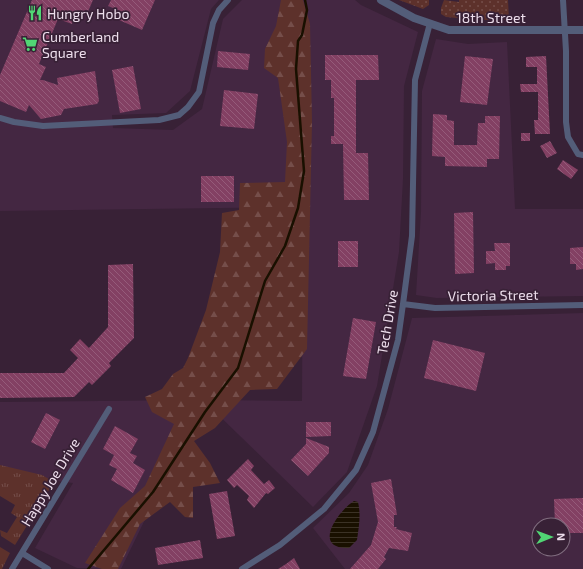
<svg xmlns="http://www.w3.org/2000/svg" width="583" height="569" viewBox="0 0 583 569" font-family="'Exo 2',sans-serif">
<defs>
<pattern id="grass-tufts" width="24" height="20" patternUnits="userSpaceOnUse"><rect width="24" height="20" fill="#5d312b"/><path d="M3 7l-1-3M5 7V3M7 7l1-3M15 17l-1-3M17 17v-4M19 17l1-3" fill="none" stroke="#754e4a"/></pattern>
<pattern id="forest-firs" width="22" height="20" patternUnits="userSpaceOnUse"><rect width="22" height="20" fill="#5d312b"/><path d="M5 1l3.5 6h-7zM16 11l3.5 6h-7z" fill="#754e4a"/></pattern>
<pattern id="park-dots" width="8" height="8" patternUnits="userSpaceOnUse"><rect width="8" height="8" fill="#5d312b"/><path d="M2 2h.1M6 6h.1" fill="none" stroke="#754e4a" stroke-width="1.8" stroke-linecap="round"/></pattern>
<pattern id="water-rules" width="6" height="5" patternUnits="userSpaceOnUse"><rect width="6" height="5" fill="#191000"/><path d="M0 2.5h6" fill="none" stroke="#3b3225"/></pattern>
<pattern id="building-back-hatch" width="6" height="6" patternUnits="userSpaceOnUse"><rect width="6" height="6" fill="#834063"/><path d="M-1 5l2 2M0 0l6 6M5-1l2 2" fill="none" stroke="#955b7a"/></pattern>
</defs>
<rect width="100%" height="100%" fill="#382136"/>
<path fill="#442742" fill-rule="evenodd" d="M0,0H219L211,9L190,91L166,113L112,115L113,128L173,130L202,109L223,19L242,0H355L361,5L418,32L404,86L403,179L399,252L377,386L347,472L313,507L203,400L121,569L77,568L35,548L73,483L57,481L0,467V402L203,400L302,401L303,207L0,211Z
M436,39L468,44L507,42L515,209H583V296L437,298L416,295L421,212L422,91Z
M583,313V569H345L313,528L349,493L368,465L388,409L412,318ZM539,525H563V549H539Z"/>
<path fill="url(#grass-tufts)" d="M0,465L42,475L54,482L15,545L1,536L0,530L7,533L17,517L11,513L15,505L0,496Z
M0,547L10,553L2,569H0Z"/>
<path fill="url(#forest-firs)" d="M281,0H303L310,24L312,122L307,349L277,389L250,390L215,428L194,441L210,463L220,483L193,487V518L185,517L170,502L140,524L118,569H102L85,563L120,508L145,486L174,424L152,412L145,397L162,389L173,374L183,368L188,358L206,310L220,252L222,213L239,210L240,183L285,182L287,142L278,78L264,68L265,49L276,26Z"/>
<path fill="url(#park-dots)" d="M399,0H429V5L423,9Z
M444,0L459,2V0H508L509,20H480L446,17L441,14V8Z"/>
<path fill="url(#water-rules)" d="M354,501L358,502C361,515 359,526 357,540L349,548C311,549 338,511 354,501Z"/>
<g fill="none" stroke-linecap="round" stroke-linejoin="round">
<path stroke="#191000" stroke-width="2.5" d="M88,569L153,492L205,412L238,368L265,281L285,246L298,208L304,171L296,69L298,41L302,35L307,10L305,0"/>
</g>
<path fill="url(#building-back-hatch)" d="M32,0H93L87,14L76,11L72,24L58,19L39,64L46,67L40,80H43L58,85L57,78L95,71L99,101L97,104L64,109L61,115L41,119L29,105L26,112L0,101V75Z
M111,0H155L142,30L119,20L123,12L108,6Z
M218,51L250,54L248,70L217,67Z
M325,55H378L379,80H356V153H368L369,200H344L343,144H331V136H334V98H331V80H325Z
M465,56L493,59L487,105L460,102Z
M546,56L550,134H535L534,120H538V92H521L520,84H537V67H526V57Z
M133,66L141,109L120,113L112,70Z
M224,90L258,94L254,129L220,126Z
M433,114L447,115V120L454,121V145H477L478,123H485V116H500L499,159H487V167L445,166V157L432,156Z
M521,133H530V141H521Z
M550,141L557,153L547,158L540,146Z
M563,160L578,170L571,179L557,169Z
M201,176H234V202H201Z
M473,212L474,273L455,274L454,213Z
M338,241H358V267H338Z
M494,243H510V266H506V270H495V263L486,264V251H495Z
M583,247V269L576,270V264H570V248Z
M133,264L134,338L109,363L111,366L92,385L89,382L74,397L0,398V373H64L78,358L70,350L80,339L89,348L108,327V265Z
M353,318L376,322L366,379L343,376Z
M433,340L485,353L476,391L424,378Z
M46,413L60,420L45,449L31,442Z
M306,422H331V436L306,437Z
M115,426L138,439L130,453L137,456L133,463L145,470L133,493L111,480L117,469L109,465L114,455L103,449Z
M306,438L329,447V453L308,476L291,460L306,444Z
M248,459L254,466L251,470L264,484L269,480L275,488L268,494L266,493L254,508L247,500L249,496L237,485L234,488L227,480Z
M391,479L397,515H394V527H397L396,529L412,533L408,551L389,548L384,557L386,559L378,569H350L371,545L378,522L371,483Z
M227,491L235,536L217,539L209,494Z
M583,498V533H563V525H555L554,499Z
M200,540L203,558L158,565L155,548Z
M294,558L300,569H278L286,564Z"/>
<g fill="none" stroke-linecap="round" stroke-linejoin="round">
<path stroke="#535d79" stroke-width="6" d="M563,0L566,51V122L568,137L578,154L583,155
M0,118L14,122L43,126L159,120L179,115L188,107L199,92L213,23L219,10L228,0
M403,304L435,308L583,305
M22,553L48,569
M12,569L109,409
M242,569L280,545L324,509L356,470L373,432L398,340L403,304L412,236L415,80L430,23"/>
<path stroke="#535d79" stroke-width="8" d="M381,0L414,18L449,30H583"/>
</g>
<defs>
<g id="restaurant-bare" transform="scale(1.2)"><path d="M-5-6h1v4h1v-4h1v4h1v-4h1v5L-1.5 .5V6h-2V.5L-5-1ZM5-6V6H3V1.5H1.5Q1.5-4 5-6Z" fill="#51d674" stroke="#382136" stroke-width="2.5" paint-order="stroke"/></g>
<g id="supermarket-bare" transform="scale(1.2)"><path d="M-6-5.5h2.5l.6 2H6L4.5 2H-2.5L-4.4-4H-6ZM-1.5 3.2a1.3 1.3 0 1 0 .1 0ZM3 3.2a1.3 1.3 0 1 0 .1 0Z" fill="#51d674" stroke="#382136" stroke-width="2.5" paint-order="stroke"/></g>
</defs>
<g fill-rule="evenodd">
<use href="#restaurant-bare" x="35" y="13"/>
<use href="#supermarket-bare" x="30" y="44"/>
</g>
<g text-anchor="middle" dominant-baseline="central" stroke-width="3.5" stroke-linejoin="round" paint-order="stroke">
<g font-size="14" fill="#eddeec" stroke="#382136" text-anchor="start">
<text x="47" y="13">Hungry Hobo</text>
<text x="42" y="36">Cumberland<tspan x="42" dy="16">Square</tspan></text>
</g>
<g font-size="14" fill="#eddeec" stroke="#382136">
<text x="491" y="17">18th Street</text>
<text transform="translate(493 295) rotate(-1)">Victoria Street</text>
<text transform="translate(387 322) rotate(-80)">Tech Drive</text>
<text transform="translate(50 482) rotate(-59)">Happy Joe Drive</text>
</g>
</g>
<g transform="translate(551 537) rotate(89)"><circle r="19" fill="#382136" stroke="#806d7f"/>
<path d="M0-3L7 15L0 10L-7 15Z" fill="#51d674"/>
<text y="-6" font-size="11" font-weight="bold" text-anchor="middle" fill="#eddeec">N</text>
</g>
</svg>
